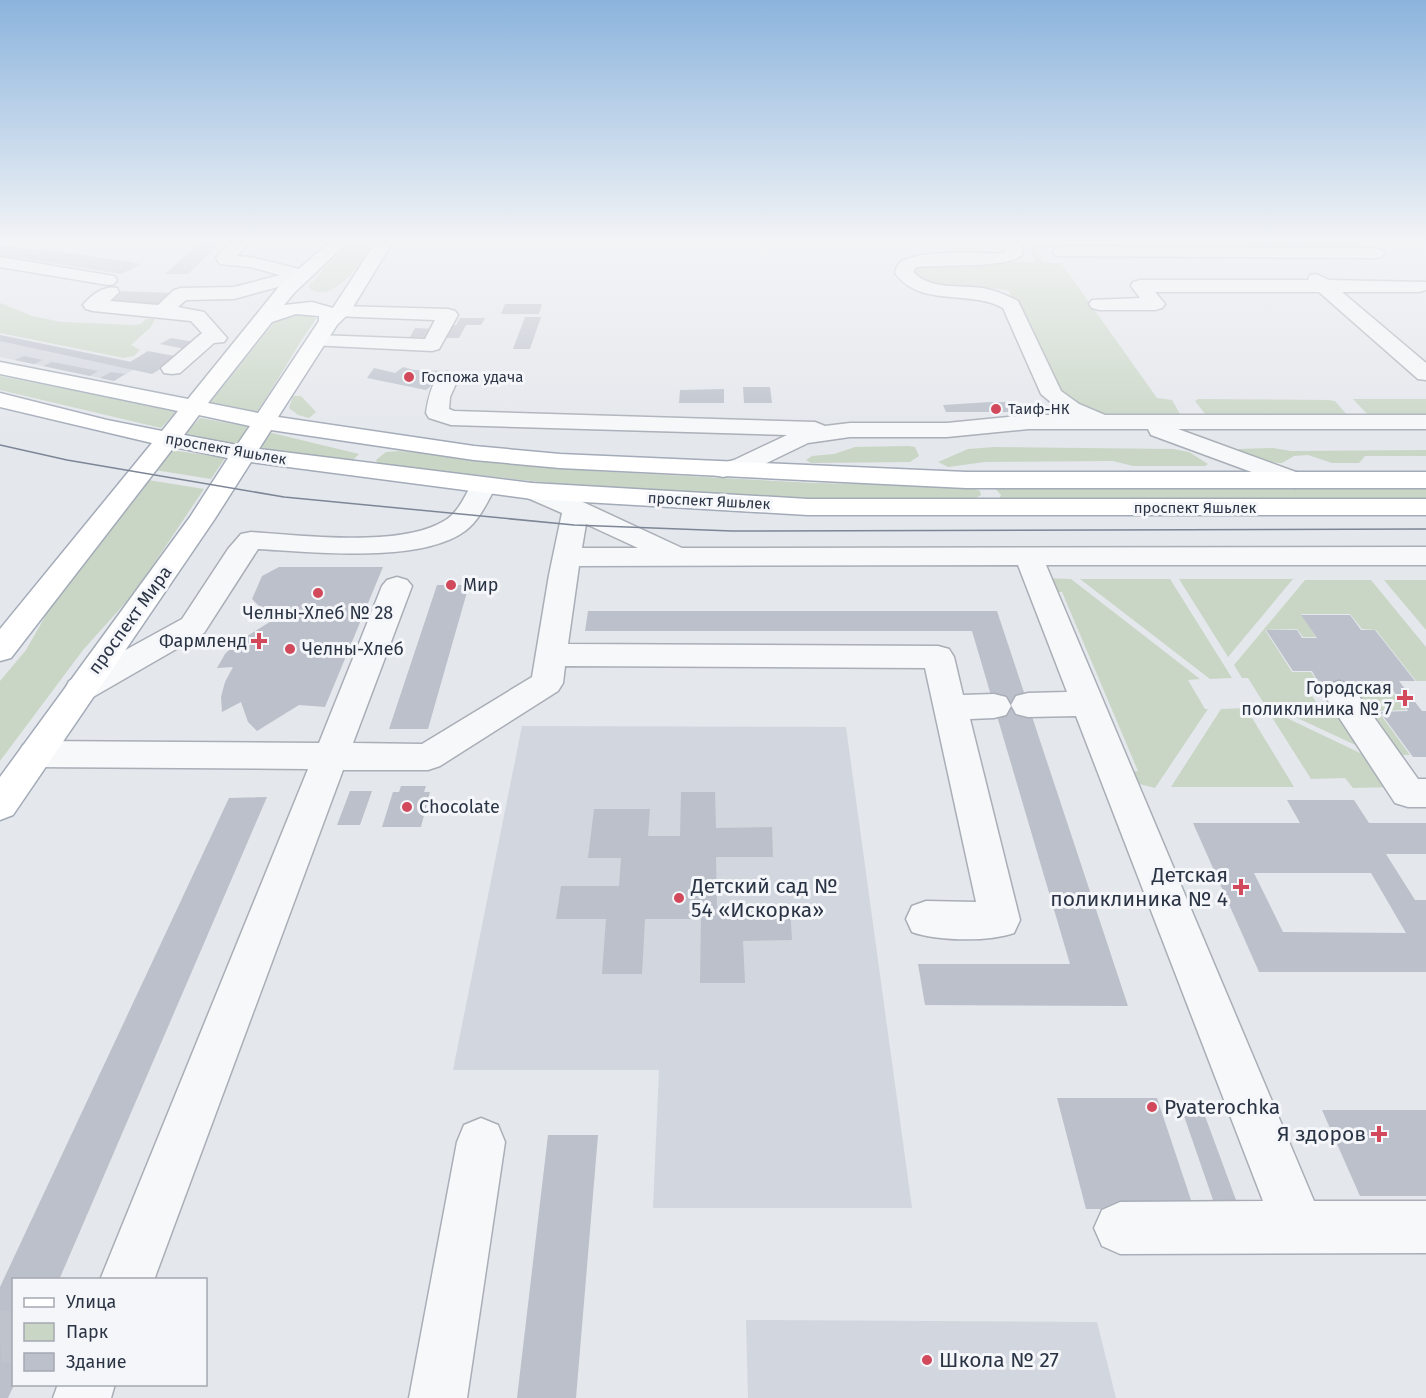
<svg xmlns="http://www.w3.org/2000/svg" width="1426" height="1398" viewBox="0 0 1426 1398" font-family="'Fira Sans',sans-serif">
<rect width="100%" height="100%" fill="#e4e7ec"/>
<path fill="#d2d6de" d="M0,335L143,364L114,381L0,357Z
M522,726L846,727L912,1208H653L659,1070H453Z
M746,1320L1097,1322L1116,1398H748Z"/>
<path fill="#c9d6c5" d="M351,243H375C361,261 336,304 310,289L309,286L327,265Z
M1029,248H1035L1044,263H1061L1157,398L1172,400L1181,416L1101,417L1067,401L1008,290L934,284L916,278L911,269L938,262H1036Z
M0,303L32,316L61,322L132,325L141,324L146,319H155L151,327L131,345L140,350L134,356L124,358L0,333Z
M287,314H312L316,319C294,349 278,382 256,413L210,403L277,319Z
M0,376L177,411L161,428L0,390Z
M293,396H301L316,412L309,418L298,415L289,408Z
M1198,399L1329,400L1335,401L1348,416L1206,415L1195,401Z
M1353,399H1426V416H1369Z
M200,418L250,427L237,444L184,436Z
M268,432L359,454L351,462L259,448Z
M908,446L915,447L919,456L910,462L811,463L806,460L812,456L834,454L855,447Z
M994,447L1173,449L1189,452L1208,464L1205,466H1133L1113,461L985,462L948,467L938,462L968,449Z
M1273,448L1291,451L1426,450V456H1365L1359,463H1332L1308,455L1294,456L1282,463L1260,462L1235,453L1237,449Z
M171,450L225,458L211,479L155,470Z
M399,451L595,471L814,483L969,486L980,491L981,495L972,500L812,499L591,487L379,465L376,460L386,452Z
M148,480L204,489L135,592L83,650L0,761V681L26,650L58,594Z
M992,485L1426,486V499L998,502L1001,495Z
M1041,578L1071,579L1200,679L1188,680L1205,709H1208L1155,788L1124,780L1120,772L1138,771L1062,592H1046Z
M1080,579H1170L1232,678L1210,679Z
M1179,579H1293L1228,657Z
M1305,580H1371L1426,647V681H1416L1376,630L1362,629L1350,614H1301L1316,637H1303L1297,629L1265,630L1292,672H1311L1318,683L1385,682L1406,710L1378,711L1410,755H1398L1341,689L1308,690L1327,718L1351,717L1379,756L1263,702L1248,678H1242L1234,665Z
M1384,580H1426V630Z
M1246,708L1294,787H1171L1221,709Z
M1266,708L1381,763L1397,787L1353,788L1345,778L1311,779Z"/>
<path fill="#bbc0ca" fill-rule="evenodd" d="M199,243H220L188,274H165Z
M1033,243H1357L1362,247H1106L1110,252H1059L1056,247L1036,248Z
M0,245L35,250L40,248L142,264L121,274L0,255Z
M120,291L177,293L163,305L104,304Z
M505,304H542L539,314H501Z
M525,317H541L530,349H513Z
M460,318H485L481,325H466L459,338H445L452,325H456Z
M415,328L437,329L431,338L410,337Z
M0,335L130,362L148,351L180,357L152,374L0,341Z
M171,338L201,343L190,350L160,344Z
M24,356L43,360L34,364L15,360Z
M52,362L98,371L90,376L43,366Z
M403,367L414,370L449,371L426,390L367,378L374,368L395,373Z
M111,372L125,374L114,381L100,378Z
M743,387H770L772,403H744Z
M724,389V403H679L680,390Z
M990,402H1007L1012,412H946L943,405Z
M279,567H383L325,707L299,705L257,731L248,722L241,702L222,712L221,697L225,682L233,667L217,668L225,654L236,643L273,620L252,599L262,576Z
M437,585H469L428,729H389Z
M588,611H997L1128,1006L925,1005L918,964H1070L972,631H585Z
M1301,615H1350L1361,630H1375L1415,681H1399L1422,711H1426V757H1413L1380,712L1408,711L1386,681L1318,682L1312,671H1293L1266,630H1297L1302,638H1317Z
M401,786H426L424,792H430L421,827H382L393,792H399Z
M350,791H372L360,825H337Z
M681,792H715L716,828L772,827L773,857H716L717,907H790L792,940L743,941L745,983H700L701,919H645L642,974H602L606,919H556L561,886H619L621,858H588L594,809H650L648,836H680Z
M267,797L59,1280H14V1385L8,1398H0V1287L229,798Z
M1287,800H1354L1369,823H1426V854H1386L1415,900H1426V972H1259L1193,823H1300ZM1254,873H1371L1406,933L1283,932Z
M1057,1098H1157L1194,1209H1086Z
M1322,1110H1426V1196H1360Z
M1184,1116H1205L1236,1200H1213Z
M548,1135H598L576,1398H517Z"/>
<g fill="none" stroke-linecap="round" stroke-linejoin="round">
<path stroke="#bfc3cb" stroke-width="51" stroke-dasharray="51 26" stroke-linecap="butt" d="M0,1337L14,1336"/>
<g stroke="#a9aeb7" stroke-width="3">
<path id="minor" d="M230,243H248L237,256L251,257L307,271L310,275L307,279L234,299L186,300L178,307L204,312L227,338L224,342L214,343L180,373L172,374L164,373L161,368L202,333L191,321L93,311L86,309L83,305C91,295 104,285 117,288L119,292L110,301L158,305L174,290L181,288L234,287L280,275L250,267L220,264L216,258Z
M1003,243H1020L1023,254C1012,269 938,264 916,267L913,272C931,290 958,285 982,288C995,290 1006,295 1018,301L1061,391L1079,404L1105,415H1426V429H1178L1304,475L1308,480L1304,485L1295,488L1151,435L1148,429H1029L947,437H850L808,443L752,470L723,477L714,475L711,470L714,465L734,460L787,435L451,425L429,418L426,413C428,399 431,386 439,374L447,372L455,374L458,379L450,397L449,409L454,411L815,422L825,426L850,423H947L1029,415H1066L1041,394L1003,308C969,289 920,308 895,273C896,266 900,261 907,259C929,250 977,254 1003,253L1005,252Z
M1062,247L1375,248L1381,249L1384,253L1381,257L1375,258L1056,256L1053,252L1056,248Z
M0,257L114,276L117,280L114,284L108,285L0,267Z
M1316,274L1329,280L1426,282V290L1419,292H1342L1426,363V380L1418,379L1319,292H1155L1165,304L1162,308L1155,310H1099L1092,308L1089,304L1092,300L1140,298L1131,286L1133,282L1140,280H1308L1310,275Z
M340,306L448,309L455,311L458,315L439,349L432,351L310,345L307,341L310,337L317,335L425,339L435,320L333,316L330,312L333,308Z
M483,478L492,481L496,486C488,501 479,521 465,531C420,564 312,552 258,549L204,633L93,697L81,701L69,697L65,689L69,681L182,619L228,549L241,534L251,532C302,535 399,548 444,521C459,513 465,494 474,481Z
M532,483L585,503L682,548L1426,547V565H1046L1314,1201H1426V1253L1120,1254L1102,1246L1094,1228L1102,1210L1120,1202L1263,1201L1076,716L1028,717L1016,714L1011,705L1016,696L1028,693L1067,692L1018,565L579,566L568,644L938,646L949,649L954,657L963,695L994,694L1006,697L1011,706L1006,715L994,718L970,719L1020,920L1014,933C989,942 937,941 912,932L906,919L912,906L926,901L976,902L925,668L565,666L563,683L558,691L440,766L428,770H343L154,1280H100L308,769L35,767L23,763L18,754L23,745L35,741L319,743L382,586L387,580L397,577L407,580L412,586L353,743L422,744L532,677L549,575L562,513L523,496L519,491L523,486ZM586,524L638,548H582Z
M1339,681L1351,685L1418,779H1426V807H1408L1395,803L1323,693L1327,685Z
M481,1118L498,1125L505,1142L467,1398H409L457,1142L464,1125Z
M58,1384H115L111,1398H53Z"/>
</g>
<g stroke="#a3abb8" stroke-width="3">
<path id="major" d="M329,243H347L295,292L284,305L312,302L333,308L375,243H392L350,312L337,325L278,417L474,446L560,454L966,472H1426V488H966L560,468L474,460L271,430L259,449L532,483L808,499H1426V515H808L532,499L251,462L214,520L13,815L0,820V777L190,517L228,458L174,447L11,658L0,661V629L152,443L0,407V393L107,420L162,431L178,411L0,374V362L188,399L281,284ZM296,314L319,316V321L258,413L208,403L272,322ZM199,415L250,426L237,445L184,435Z"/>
</g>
<use href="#minor" fill="#f7f8fa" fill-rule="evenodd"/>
<use href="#major" fill="#fff" fill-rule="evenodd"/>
<path stroke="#7d8696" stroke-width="1.5" d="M0,445L67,460L284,497L574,525L732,531L1426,529"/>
</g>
<linearGradient id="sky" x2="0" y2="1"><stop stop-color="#8bb4dd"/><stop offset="0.55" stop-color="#f3f4f6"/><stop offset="1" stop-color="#f3f4f6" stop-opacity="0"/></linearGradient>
<rect width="1426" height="439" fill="url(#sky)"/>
<g fill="#d1495b" stroke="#f4f6f9" stroke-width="2">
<circle cx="409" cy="377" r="6"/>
<circle cx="996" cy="409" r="6"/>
<circle cx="451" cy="585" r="6"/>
<circle cx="318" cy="593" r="6"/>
<path d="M256 632h6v6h6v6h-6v6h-6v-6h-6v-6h6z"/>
<circle cx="290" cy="649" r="6"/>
<path d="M1402 689h6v6h6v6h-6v6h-6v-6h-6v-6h6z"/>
<circle cx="407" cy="807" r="6"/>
<path d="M1238 878h6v6h6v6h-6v6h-6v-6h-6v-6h6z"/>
<circle cx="679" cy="898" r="6"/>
<circle cx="1152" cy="1107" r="6"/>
<path d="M1376 1125h6v6h6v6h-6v6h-6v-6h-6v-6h6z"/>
<circle cx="927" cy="1360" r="6"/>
</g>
<g text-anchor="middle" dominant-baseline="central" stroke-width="6" stroke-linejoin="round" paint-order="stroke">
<g font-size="15" fill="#2b3445" stroke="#f4f6f9" text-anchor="start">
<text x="421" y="377">Госпожа удача</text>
<text x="1008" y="409">Таиф-НК</text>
</g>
<g font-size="15" fill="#2b3445" stroke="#f4f6f9">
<text transform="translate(226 449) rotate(10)">проспект Яшьлек</text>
<text transform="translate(709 501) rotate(3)">проспект Яшьлек</text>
<text x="1195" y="508">проспект Яшьлек</text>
</g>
<g font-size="18" fill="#2b3445" stroke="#f4f6f9" text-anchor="start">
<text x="463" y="585">Мир</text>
<text x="318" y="613" text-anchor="middle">Челны-Хлеб № 28</text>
<text x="247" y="641" text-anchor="end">Фармленд</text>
<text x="302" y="649">Челны-Хлеб</text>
<text x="1392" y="688" text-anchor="end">Городская<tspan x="1392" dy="21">поликлиника № 7</tspan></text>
<text x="419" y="807">Chocolate</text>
</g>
<g font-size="18" fill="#2b3445" stroke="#f4f6f9">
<text transform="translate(130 620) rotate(-54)">проспект Мира</text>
</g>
<g font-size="21" fill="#2b3445" stroke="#f4f6f9" text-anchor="start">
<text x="1228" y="875" text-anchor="end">Детская<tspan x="1228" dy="24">поликлиника № 4</tspan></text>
<text x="691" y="886">Детский сад №<tspan x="691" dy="24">54 «Искорка»</tspan></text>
<text x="1164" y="1107">Pyaterochka</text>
<text x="1366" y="1134" text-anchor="end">Я здоров</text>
<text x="939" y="1360">Школа № 27</text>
</g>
</g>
<rect x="12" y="1278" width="195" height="108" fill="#f4f6f9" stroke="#a4a8b1" stroke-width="1.5"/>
<rect x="24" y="1298" width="30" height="9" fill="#ffffff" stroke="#a4a8b1" stroke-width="1.5"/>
<text x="66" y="1308" font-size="18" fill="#2b3445">Улица</text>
<rect x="24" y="1323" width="30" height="18" fill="#c9d6c5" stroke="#a4a8b1" stroke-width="1.5"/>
<text x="66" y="1338" font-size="18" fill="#2b3445">Парк</text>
<rect x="24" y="1353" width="30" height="18" fill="#bbc0ca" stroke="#a4a8b1" stroke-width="1.5"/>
<text x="66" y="1368" font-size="18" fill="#2b3445">Здание</text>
</svg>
